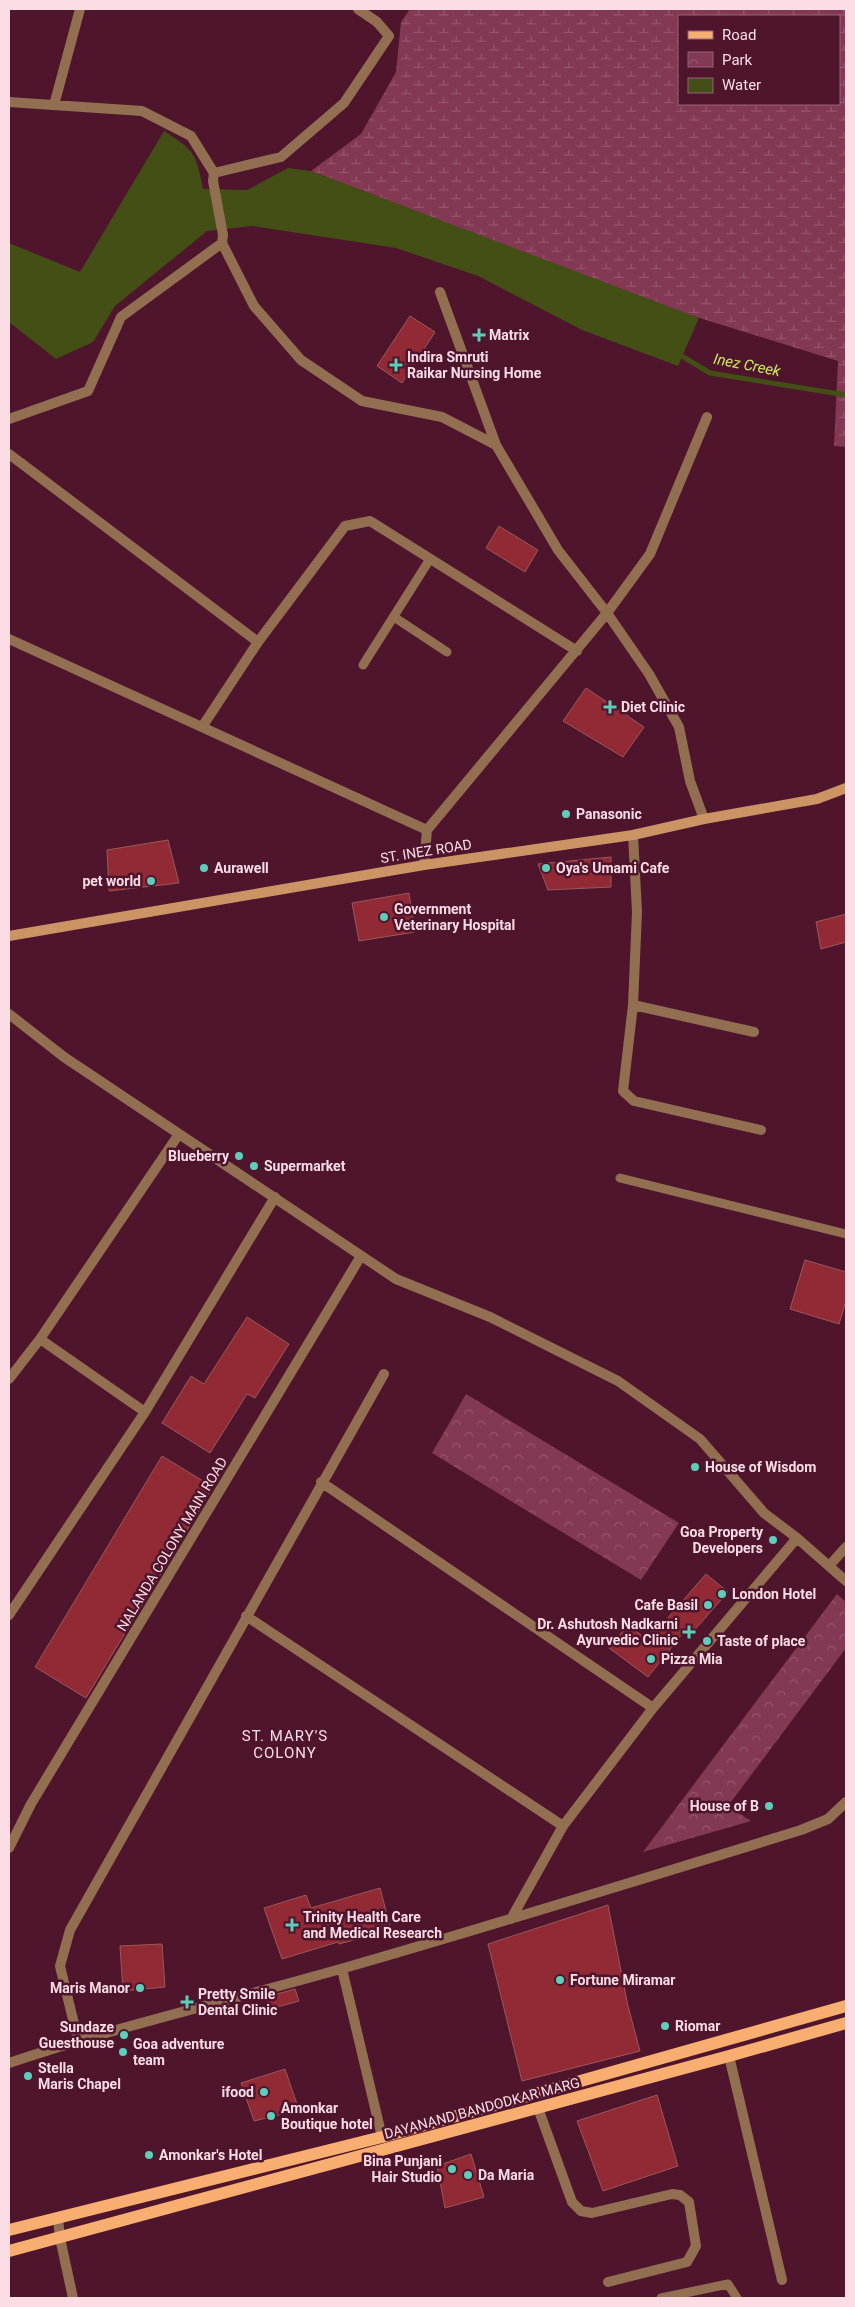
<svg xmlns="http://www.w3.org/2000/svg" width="855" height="2307" viewBox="0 0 855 2307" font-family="Roboto,sans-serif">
<defs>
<pattern id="wetland-marsh" width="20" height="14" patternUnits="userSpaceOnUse" patternTransform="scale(1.25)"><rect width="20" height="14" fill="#833954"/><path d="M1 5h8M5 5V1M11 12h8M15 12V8" fill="none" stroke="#95556c"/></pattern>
<pattern id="park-crowns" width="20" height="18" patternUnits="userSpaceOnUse" patternTransform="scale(1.25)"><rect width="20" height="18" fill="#833954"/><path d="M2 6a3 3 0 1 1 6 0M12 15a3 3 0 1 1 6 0" fill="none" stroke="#95556c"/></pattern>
</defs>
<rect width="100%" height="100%" fill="#4e152c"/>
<path fill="url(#wetland-marsh)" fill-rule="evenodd" d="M410,9H846V447L834,446L838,361L674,310L311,171L361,134L396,72L401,22ZM679,16H839V104H679Z"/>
<path fill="url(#park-crowns)" d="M466,1394L679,1523L641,1580L432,1453Z
M837,1594L846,1602V1648L728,1806L751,1821L643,1852Z"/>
<path fill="#434f14" d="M164,131C195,151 196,153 203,189L247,190L288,168L311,171L699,318L678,366L582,330L478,276L396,248L252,226L207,231L115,306L93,342L56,359L9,322V243L80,272Z"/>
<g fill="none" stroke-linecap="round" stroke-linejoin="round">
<path stroke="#434f14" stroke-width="5" d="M678,352L680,355L710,373L846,395"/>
</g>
<path fill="#912a34" stroke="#9b5859" d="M410,316L435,332L402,383L377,366Z
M499,526L538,550L525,572L486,548Z
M586,688L644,727L623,757L563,721Z
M168,840L179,883L109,891L107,850Z
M611,857V887L548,890L538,864Z
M409,893L415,932L359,941L352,903Z
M846,914V942L821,949L816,922Z
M805,1260L846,1272V1301L839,1324L790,1309Z
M247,1317L289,1344L255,1398L247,1394L210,1453L162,1423L191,1376L204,1384Z
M162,1456L213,1487L86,1698L35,1667Z
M706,1574L728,1592L691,1634L686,1629L648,1677L609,1648L628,1625L645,1638L657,1627L659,1628Z
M380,1888L391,1930L339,1944L338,1942L282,1959L264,1908L306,1895L311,1908Z
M608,1905L628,2006L640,2051L522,2081L488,1944Z
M162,1944L165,1987L123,1991L120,1946Z
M295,1989L299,2001L270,2009L266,1997Z
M285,2069L299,2110L254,2121L241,2083Z
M657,2095L678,2166L603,2191L577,2121Z
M471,2154L484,2197L445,2208L437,2166Z"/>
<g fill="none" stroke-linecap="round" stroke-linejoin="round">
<path stroke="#936f52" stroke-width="9" d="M394,617L447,652
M363,665L430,559
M620,1178L846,1234
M661,2298L728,2284L737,2298"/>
<path stroke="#936f52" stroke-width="10" d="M9,102L142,111L191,136L214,173L213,181L223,235L222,243L254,306L301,360L362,401L442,417L496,445L558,550L607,613L649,674L679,727L690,781L704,819
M54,105L80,9
M214,173L281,157L344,103L389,36L377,22L358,9
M440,292L496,445
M9,419L88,391L121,317L222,243
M9,454L258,642
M9,639L427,830
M202,727L258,642L345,526L370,521L577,651
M633,835L637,912L633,1005L623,1091L634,1101L761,1130
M424,865L427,830L607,613L650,554L707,417
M633,1005L754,1032
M9,1014L64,1057L396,1279L490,1317L618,1381L700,1439L764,1513L797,1538L846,1581
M40,1339L145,1412
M9,1379L40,1339L179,1134
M321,1482L653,1708
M829,1566L846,1547
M9,1615L145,1412L275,1197
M246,1616L563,1826
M9,1848L31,1804L361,1256
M511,1919L563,1826L653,1708L797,1538
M342,1969L382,2137
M78,2040L60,1966L70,1930L384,1374
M729,2056L782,2280
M9,2063C119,2026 232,2000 344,1968C497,1924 649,1877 801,1830L828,1819L846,1802
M538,2108L572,2202L581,2211L592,2213L672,2194L680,2195L689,2202L696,2246L687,2262L608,2282
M58,2219L60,2238L73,2298"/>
<path stroke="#cc9364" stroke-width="10" d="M9,936L424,865L633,835L704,819L817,799L846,788"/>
<path stroke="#f9ae71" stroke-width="12" d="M9,2230L382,2137L846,2006
M9,2251L729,2056L846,2023"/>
</g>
<g fill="#5dceb9" stroke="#4e152c" stroke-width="2">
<path d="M476.5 327.5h5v5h5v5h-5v5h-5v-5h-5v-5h5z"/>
<path d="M393.5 357.5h5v5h5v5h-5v5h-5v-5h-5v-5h5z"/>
<path d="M607.5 699.5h5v5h5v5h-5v5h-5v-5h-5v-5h5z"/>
<circle cx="566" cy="814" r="5"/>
<circle cx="204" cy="868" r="5"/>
<circle cx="546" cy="868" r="5"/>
<circle cx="151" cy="881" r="5"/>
<circle cx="384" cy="917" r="5"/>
<circle cx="239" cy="1156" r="5"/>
<circle cx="254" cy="1166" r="5"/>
<circle cx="695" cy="1467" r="5"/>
<circle cx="773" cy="1540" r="5"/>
<circle cx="722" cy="1594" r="5"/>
<circle cx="708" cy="1605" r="5"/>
<path d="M686.5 1624.5h5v5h5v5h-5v5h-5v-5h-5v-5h5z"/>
<circle cx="707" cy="1641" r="5"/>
<circle cx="651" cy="1659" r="5"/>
<circle cx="769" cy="1806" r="5"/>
<path d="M289.5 1917.5h5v5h5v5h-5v5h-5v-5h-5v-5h5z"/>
<circle cx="560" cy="1980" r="5"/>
<circle cx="140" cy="1988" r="5"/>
<path d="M184.5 1994.5h5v5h5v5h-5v5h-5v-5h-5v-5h5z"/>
<circle cx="665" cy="2026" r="5"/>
<circle cx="124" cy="2035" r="5"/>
<circle cx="123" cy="2052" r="5"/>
<circle cx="28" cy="2076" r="5"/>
<circle cx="264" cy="2092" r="5"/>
<circle cx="271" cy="2116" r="5"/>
<circle cx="149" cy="2155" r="5"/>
<circle cx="452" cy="2169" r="5"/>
<circle cx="468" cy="2175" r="5"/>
</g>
<g text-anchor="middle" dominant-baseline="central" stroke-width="5" stroke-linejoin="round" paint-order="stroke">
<g font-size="14" font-weight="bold" fill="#fcdde5" stroke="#4e152c" text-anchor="start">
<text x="489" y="335">Matrix</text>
<text x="407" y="357">Indira Smruti<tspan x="407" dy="16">Raikar Nursing Home</tspan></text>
<text x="621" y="707">Diet Clinic</text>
<text x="576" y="814">Panasonic</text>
<text x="214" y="868">Aurawell</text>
<text x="556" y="868">Oya's Umami Cafe</text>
<text x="141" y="881" text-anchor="end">pet world</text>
<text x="394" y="909">Government<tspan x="394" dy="16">Veterinary Hospital</tspan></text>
<text x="229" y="1156" text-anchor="end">Blueberry</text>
<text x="264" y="1166">Supermarket</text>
<text x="705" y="1467">House of Wisdom</text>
<text x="763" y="1532" text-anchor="end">Goa Property<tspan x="763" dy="16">Developers</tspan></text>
<text x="732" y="1594">London Hotel</text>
<text x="698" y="1605" text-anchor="end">Cafe Basil</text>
<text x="678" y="1624" text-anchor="end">Dr. Ashutosh Nadkarni<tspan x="678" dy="16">Ayurvedic Clinic</tspan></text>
<text x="717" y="1641">Taste of place</text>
<text x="661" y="1659">Pizza Mia</text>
<text x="759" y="1806" text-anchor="end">House of B</text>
<text x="303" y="1917">Trinity Health Care<tspan x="303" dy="16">and Medical Research</tspan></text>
<text x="570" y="1980">Fortune Miramar</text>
<text x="130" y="1988" text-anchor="end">Maris Manor</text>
<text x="198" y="1994">Pretty Smile<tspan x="198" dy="16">Dental Clinic</tspan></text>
<text x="675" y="2026">Riomar</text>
<text x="114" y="2027" text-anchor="end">Sundaze<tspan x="114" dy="16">Guesthouse</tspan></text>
<text x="133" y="2044">Goa adventure<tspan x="133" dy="16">team</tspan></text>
<text x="38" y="2068">Stella<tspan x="38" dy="16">Maris Chapel</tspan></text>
<text x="254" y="2092" text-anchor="end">ifood</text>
<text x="281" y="2108">Amonkar<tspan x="281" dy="16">Boutique hotel</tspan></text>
<text x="159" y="2155">Amonkar's Hotel</text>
<text x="442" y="2161" text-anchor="end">Bina Punjani<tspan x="442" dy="16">Hair Studio</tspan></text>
<text x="478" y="2175">Da Maria</text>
</g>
<g font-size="14" fill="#fcdde5" stroke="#4e152c">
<text transform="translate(426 851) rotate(-9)">ST. INEZ ROAD</text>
<text transform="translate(172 1544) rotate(-59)">NALANDA COLONY MAIN ROAD</text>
<text transform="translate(482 2108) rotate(-15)">DAYANAND BANDODKAR MARG</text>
</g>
<g font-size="15" font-style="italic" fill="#ceea5e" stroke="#4e152c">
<text transform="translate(747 365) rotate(11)">Inez Creek</text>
</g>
<g font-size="15" letter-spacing="1" fill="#fcdde5" stroke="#4e152c">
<text x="285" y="1736">ST. MARY'S<tspan x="285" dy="17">COLONY</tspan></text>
</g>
</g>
<rect width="855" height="2307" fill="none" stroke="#fcdde5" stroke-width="20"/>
<rect x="678" y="15" width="162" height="90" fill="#4e152c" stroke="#946576"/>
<rect x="688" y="31" width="25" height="8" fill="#f9ae71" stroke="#946576"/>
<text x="722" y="40" font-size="15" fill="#fcdde5">Road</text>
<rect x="688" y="52" width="25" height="15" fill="url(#park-crowns)" stroke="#946576"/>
<text x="722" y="65" font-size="15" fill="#fcdde5">Park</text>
<rect x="688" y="78" width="25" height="15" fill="#434f14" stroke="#946576"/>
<text x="722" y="90" font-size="15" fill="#fcdde5">Water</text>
</svg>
